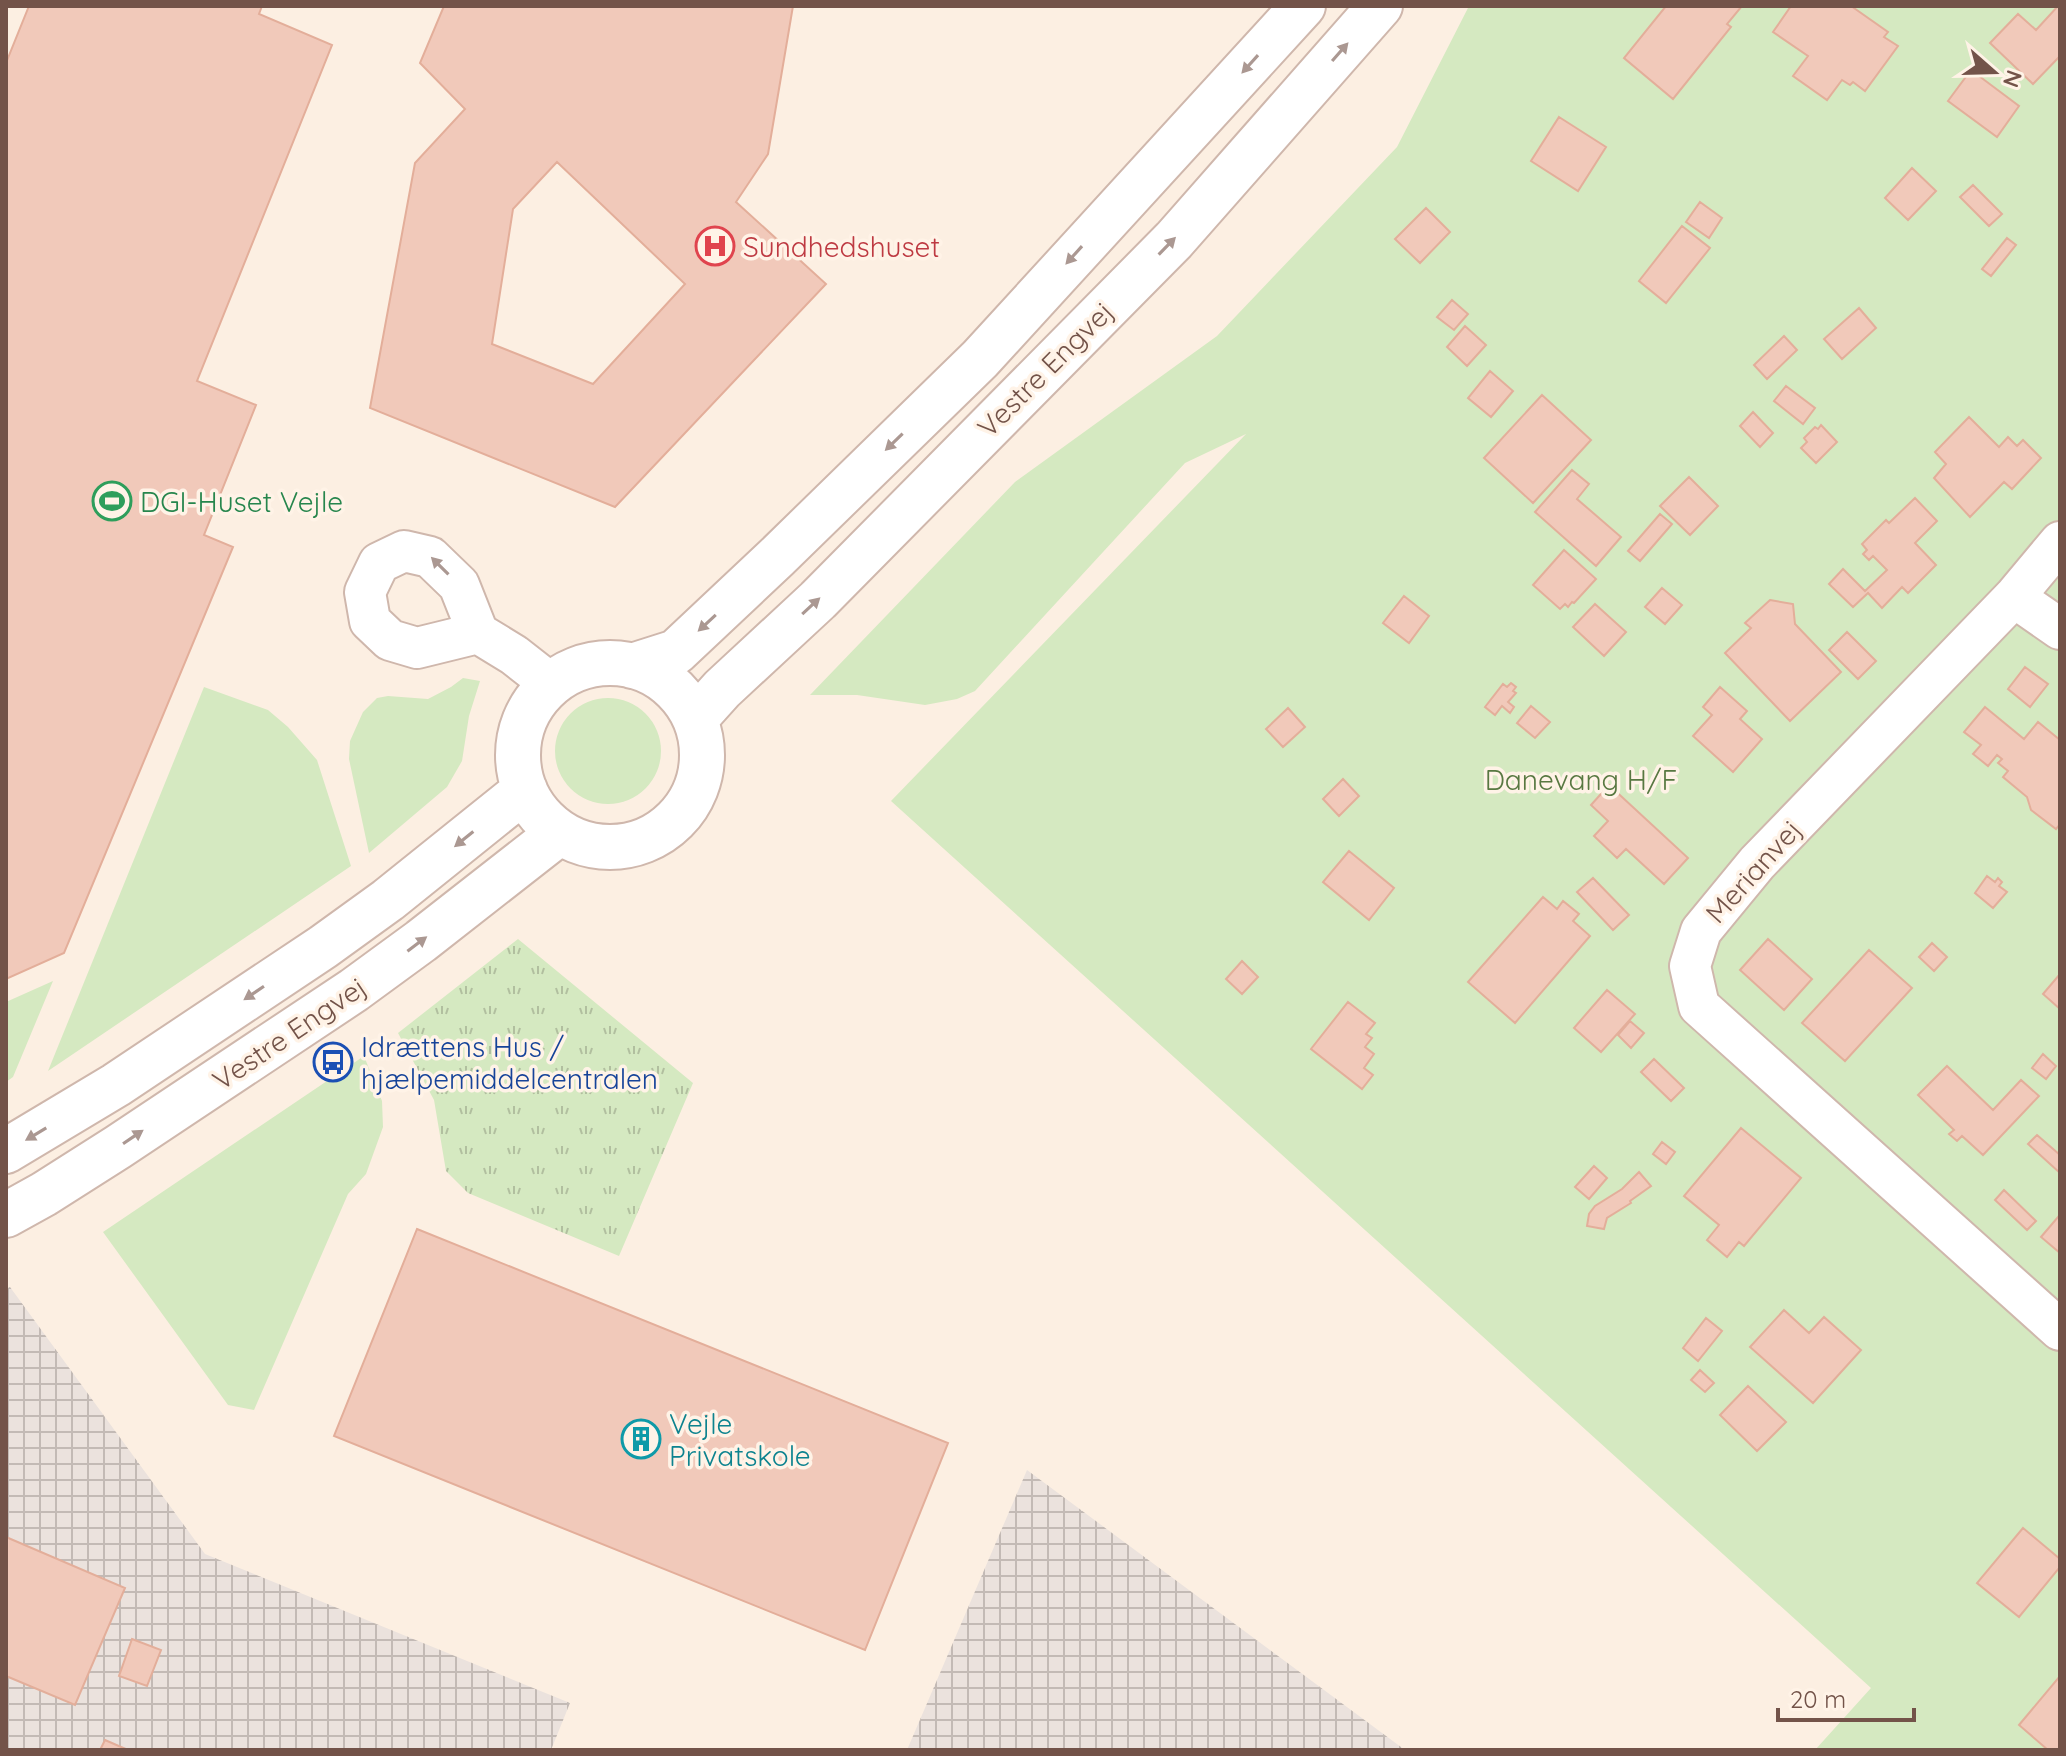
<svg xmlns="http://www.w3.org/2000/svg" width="2066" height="1756" viewBox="0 0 2066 1756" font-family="Quicksand,sans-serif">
<defs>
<pattern id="industrial-grid" width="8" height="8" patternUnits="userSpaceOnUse" patternTransform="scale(2)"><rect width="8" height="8" fill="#ebe2dd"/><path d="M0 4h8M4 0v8" fill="none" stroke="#c3bab5"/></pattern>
<pattern id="park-tufts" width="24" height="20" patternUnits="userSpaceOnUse" patternTransform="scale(2)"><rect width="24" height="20" fill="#d5e9c1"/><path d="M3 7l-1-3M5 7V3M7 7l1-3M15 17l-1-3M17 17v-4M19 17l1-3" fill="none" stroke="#b1bf9f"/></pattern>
</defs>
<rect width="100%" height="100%" fill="#fcefe2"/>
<path fill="url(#industrial-grid)" d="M10,1287L205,1554L570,1703L551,1750H6V1289Z
M1027,1470L1405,1750H907Z"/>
<path fill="#d5e9c1" d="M1469,6H2060V1750H1815L1871,1688L891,801L1246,434L1185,463L975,691L957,699L925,705L857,695H810L1015,482L1217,336L1397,147Z
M463,678L480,681L469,716L462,761L447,787L369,853L349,759L350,741L363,712L377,698L388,696L428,699L451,687Z
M204,687L268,710L288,727L317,760L351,866L48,1071Z
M555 751a53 53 0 1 1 106 0a53 53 0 1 1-106 0Z
M53,981L13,1077L6,1082V1002Z
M364,1056L382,1101L383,1127L366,1174L348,1194L254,1410L228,1405L103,1232Z"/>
<path fill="url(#park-tufts)" d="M518,939L693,1083L619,1256L468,1193L446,1171L434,1100L398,1033Z"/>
<path fill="#f1c9ba" stroke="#e3ae9a" stroke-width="2" fill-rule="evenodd" d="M29,6H262L259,14L332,45L197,381L256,405L204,535L233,547L64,953L6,979V63Z
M444,6H793L768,154L736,202L826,284L615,507L370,408L415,163L465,109L420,63ZM557,162L685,284L593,384L492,344L513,209Z
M1666,6H1742L1727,24L1731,27L1673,99L1624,58Z
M1791,6H1851L1888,32L1884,37L1898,46L1865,91L1853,82L1850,85L1842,80L1827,100L1793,76L1808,56L1773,32Z
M2058,6H2060V56L2033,84L1990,43L2018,14L2036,30Z
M1971,70L2019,106L1997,137L1948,101Z
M1559,117L1606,147L1578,191L1531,161Z
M1912,168L1936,191L1908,220L1885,198Z
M1973,185L2002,214L1989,226L1960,197Z
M1700,202L1722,218L1709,238L1686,222Z
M1426,208L1450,232L1420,263L1395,239Z
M1682,226L1710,248L1666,303L1639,281Z
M2007,238L2016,245L1991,276L1982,269Z
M1452,300L1468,314L1454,330L1437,317Z
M1859,308L1876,328L1842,359L1824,339Z
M1465,326L1486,345L1467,366L1447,347Z
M1784,336L1797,350L1767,379L1754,365Z
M1490,371L1513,391L1491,417L1468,398Z
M1786,386L1815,408L1803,424L1774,401Z
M1542,395L1591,440L1533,503L1484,458Z
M1753,412L1773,433L1760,447L1740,426Z
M1969,417L1999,447L2008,437L2017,446L2023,440L2041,458L2012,489L2004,482L1970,517L1934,478L1946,464L1935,452Z
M1821,425L1837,442L1816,463L1801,448L1807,442L1804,438L1815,427L1818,429Z
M1572,470L1589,484L1577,499L1621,537L1596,566L1535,512Z
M1689,477L1718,506L1690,535L1660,506Z
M1915,498L1937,521L1915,543L1936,565L1908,593L1902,587L1882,608L1868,593L1853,607L1829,584L1843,569L1865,591L1887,570L1873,556L1869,560L1863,554L1867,550L1862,544L1886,520L1889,523Z
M1660,514L1672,524L1640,561L1628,551Z
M1564,550L1596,579L1574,603L1572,602L1568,607L1565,604L1560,609L1533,585Z
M1662,588L1682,605L1665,624L1645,607Z
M1404,596L1429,616L1409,643L1383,623Z
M1770,600L1793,604L1795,624L1841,672L1790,721L1725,653L1751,628L1745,623Z
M1595,604L1626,632L1604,656L1573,627Z
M1847,632L1876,661L1858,679L1829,650Z
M2025,667L2048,684L2030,707L2008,689Z
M1511,683L1516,687L1513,691L1516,693L1508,702L1514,707L1510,713L1502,706L1495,715L1485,707L1503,684L1507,687Z
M1720,687L1747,711L1740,719L1762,739L1733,772L1693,736L1712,715L1703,707Z
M1531,706L1550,722L1535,738L1517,723Z
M1985,707L2024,739L2038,722L2060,740V824L2056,829L2031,810L2027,797L2003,777L2008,771L1998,763L2002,759L1997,755L1988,766L1973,754L1981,745L1964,732Z
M1288,708L1305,727L1283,747L1266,729Z
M1343,779L1359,796L1339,816L1323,799Z
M1609,785L1688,858L1664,884L1626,849L1617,858L1594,836L1608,821L1591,805Z
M1349,851L1394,888L1369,920L1323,882Z
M1987,876L1995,882L1998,878L2002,882L1999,886L2007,892L1993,908L1975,893Z
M1593,878L1629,915L1613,930L1577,892Z
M1543,897L1557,909L1563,901L1579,914L1573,921L1590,936L1515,1023L1468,982Z
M1768,939L1812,979L1784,1010L1740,970Z
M1932,943L1947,957L1934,971L1919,957Z
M1869,950L1912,988L1845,1061L1802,1023Z
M1242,961L1258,977L1242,994L1226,979Z
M2060,974V1009L2043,994Z
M1607,990L1635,1014L1601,1052L1574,1028Z
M1348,1002L1375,1023L1366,1034L1372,1038L1365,1047L1374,1054L1364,1068L1373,1075L1362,1089L1311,1049Z
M1630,1021L1644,1033L1631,1048L1618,1035Z
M2043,1054L2056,1066L2046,1079L2032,1068Z
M1654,1059L1684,1088L1671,1101L1641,1072Z
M1947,1066L1993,1110L2021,1080L2039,1096L1983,1155L1962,1136L1957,1141L1949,1134L1954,1130L1918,1095Z
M1741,1128L1801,1178L1744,1246L1739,1242L1727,1257L1707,1240L1719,1225L1684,1196Z
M2037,1135L2060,1155V1173L2028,1144Z
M1662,1142L1675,1152L1666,1164L1653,1154Z
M1594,1166L1607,1178L1589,1199L1575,1187Z
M1639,1172L1651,1186L1630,1201L1631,1203L1607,1218L1604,1229L1587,1226L1589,1214L1595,1206L1622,1189Z
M2004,1190L2036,1221L2027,1230L1995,1200Z
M2058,1217L2060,1219V1253L2041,1237Z
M417,1229L948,1443L865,1650L334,1436Z
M1784,1310L1809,1333L1824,1317L1861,1350L1813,1403L1750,1347Z
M1706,1318L1722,1331L1698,1361L1683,1348Z
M1700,1370L1714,1383L1705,1392L1691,1380Z
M1748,1386L1786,1422L1757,1451L1720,1415Z
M2023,1528L2060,1559V1567L2019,1617L1977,1583Z
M6,1537L125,1588L75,1705L6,1676Z
M132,1639L161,1650L147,1686L119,1676Z
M2060,1676V1750H2048L2019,1725Z
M105,1740L128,1750H100Z"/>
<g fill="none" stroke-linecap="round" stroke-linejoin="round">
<g stroke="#cfb7ac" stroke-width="44">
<path id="minor" d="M2060,542L2014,597L1757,863L1701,931L1690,966L1699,1006L2060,1330
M2014,597L2060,629
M478,633L417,648L390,640L370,621L365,592L379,563L404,551L430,557L459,585L478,633L514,655L551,684"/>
</g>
<g stroke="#cfb7ac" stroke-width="48">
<path id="tertiary" d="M518 755a92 92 0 1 1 184 0a92 92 0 1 1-184 0Z
M632,666L676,652L777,557L980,359L1303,6
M695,719L722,689L818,600L1174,240L1380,6
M6,1151L116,1085L323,947L388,900L525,790
M6,1215L44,1194L118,1147L354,990L421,941L559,833"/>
</g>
<use href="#minor" stroke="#fff" stroke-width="40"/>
<use href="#tertiary" stroke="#fff" stroke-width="44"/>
</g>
<defs><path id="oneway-solid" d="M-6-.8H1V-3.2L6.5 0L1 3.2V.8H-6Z" transform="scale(2)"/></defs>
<g fill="#ab9892">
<use href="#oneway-solid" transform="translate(1340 52) rotate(-49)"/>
<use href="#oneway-solid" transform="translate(1250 64) rotate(132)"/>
<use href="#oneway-solid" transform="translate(1167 246) rotate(-46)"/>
<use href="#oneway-solid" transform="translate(1074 255) rotate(132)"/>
<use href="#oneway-solid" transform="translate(894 442) rotate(136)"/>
<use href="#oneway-solid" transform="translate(440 566) rotate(-135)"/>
<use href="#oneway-solid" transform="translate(811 606) rotate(-43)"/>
<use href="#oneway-solid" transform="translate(707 623) rotate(137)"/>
<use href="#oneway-solid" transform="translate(464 839) rotate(141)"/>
<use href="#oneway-solid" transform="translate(417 944) rotate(-37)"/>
<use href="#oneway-solid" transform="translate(254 993) rotate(146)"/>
<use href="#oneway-solid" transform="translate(36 1134) rotate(149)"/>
<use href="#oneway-solid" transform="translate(133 1137) rotate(-34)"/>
</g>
<defs>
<g id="hospital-ring" transform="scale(2)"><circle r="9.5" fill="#fff3e7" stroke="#e0444e" stroke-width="1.5"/><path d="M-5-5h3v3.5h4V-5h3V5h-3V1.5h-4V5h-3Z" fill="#e0444e"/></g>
<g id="stadium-ring" transform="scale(2)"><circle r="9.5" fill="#fff3e7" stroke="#2e9e5b" stroke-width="1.5"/><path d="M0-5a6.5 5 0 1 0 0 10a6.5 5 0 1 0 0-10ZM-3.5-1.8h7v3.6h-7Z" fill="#2e9e5b"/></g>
<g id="bus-ring" transform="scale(2)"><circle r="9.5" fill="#fff3e7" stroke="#1a4fb4" stroke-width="1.5"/><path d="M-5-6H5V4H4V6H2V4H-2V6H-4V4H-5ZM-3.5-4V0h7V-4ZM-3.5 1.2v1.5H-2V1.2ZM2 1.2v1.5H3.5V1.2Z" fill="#1a4fb4"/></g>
<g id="building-ring" transform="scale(2)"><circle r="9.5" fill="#fff3e7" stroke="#0f9aa8" stroke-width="1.5"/><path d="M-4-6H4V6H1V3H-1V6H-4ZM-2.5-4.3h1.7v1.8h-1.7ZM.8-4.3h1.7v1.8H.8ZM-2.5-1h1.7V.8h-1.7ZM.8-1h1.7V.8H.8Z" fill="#0f9aa8"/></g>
</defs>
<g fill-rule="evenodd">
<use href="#hospital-ring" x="715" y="246"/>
<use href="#stadium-ring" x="112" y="501"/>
<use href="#bus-ring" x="333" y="1062"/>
<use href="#building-ring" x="641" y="1439"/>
</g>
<g text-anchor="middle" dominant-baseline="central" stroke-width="7" stroke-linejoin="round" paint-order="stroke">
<g font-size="28" fill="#be3a42" stroke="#fff3e7" text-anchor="start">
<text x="743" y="246">Sundhedshuset</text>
</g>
<g font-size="28" fill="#735349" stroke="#fff3e7">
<text transform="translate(1045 369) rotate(-45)">Vestre Engvej</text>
<text transform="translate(1753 871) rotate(-48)">Merianvej</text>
<text transform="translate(289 1033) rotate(-34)">Vestre Engvej</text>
</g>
<g font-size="28" fill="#27864d" stroke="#fff3e7" text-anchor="start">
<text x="140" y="501">DGI-Huset Vejle</text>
</g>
<g font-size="28" fill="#587841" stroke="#fff3e7">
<text x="1581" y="779">Danevang H/F</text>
</g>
<g font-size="28" fill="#164399" stroke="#fff3e7" text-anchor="start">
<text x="361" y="1046">Idrættens Hus /<tspan x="361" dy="32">hjælpemiddelcentralen</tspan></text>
</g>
<g font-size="28" fill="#0d838f" stroke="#fff3e7" text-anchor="start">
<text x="669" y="1423">Vejle<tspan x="669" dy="32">Privatskole</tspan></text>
</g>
</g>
<rect width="2066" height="1756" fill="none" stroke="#735349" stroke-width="16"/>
<g transform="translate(1994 72) rotate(110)" stroke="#fff3e7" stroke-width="6" paint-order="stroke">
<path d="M0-6L14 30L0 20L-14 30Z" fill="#735349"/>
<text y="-12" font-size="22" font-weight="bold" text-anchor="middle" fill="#735349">N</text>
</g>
<path d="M1778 1708v12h136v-12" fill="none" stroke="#735349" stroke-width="4"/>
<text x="1790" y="1708" font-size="24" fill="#735349" stroke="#fff3e7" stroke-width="6" paint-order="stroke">20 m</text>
</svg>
